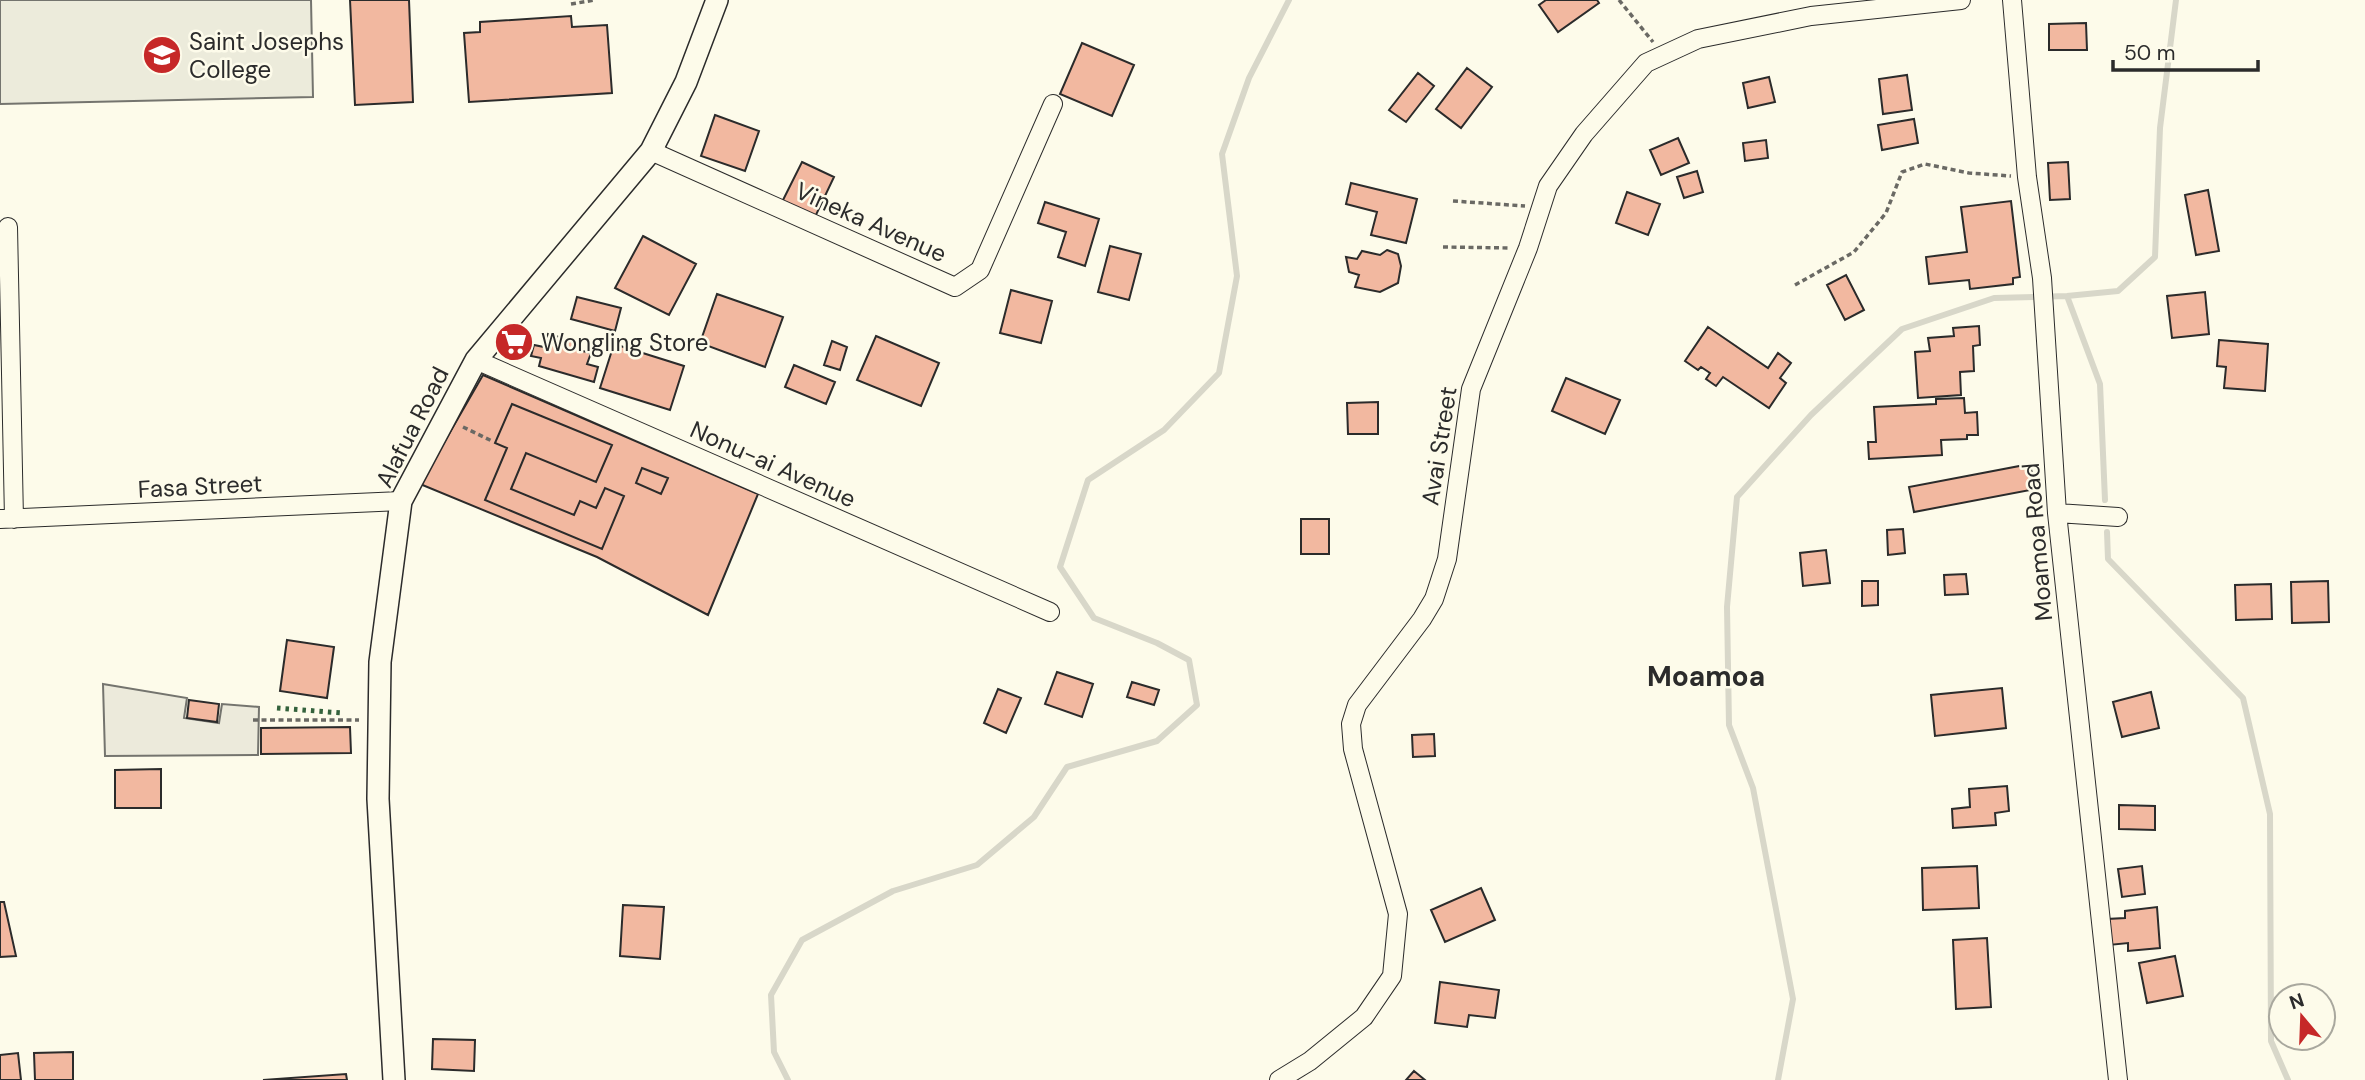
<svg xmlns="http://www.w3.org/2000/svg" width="2365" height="1080" viewBox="0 0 2365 1080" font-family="'DM Sans',sans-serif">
<rect width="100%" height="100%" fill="#fdfbea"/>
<path fill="#ecebdb" stroke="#74746e" stroke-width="2" d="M0,0H311L313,97L0,104Z"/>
<path fill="#eceadb" stroke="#74746e" stroke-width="2" d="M103,684L187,698L184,718L219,723L222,704L259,707L258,755L105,756Z"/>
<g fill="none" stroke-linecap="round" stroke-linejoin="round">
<path stroke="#d8d7c9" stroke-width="6" d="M2067,296L2100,384L2105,500
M2107,532L2108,559L2243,698L2270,814L2271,1041L2288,1080
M788,1080L774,1052L771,995L802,940L893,891L977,865L1034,817L1067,767L1157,741L1197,705L1189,660L1157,643L1094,618L1060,567L1088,480L1164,430L1219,373L1237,276L1222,154L1249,78L1289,0
M1778,1080L1793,999L1753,788L1729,725L1727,607L1737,497L1811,415L1902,329L1994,298L2067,296L2118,291L2155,257L2160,128L2176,0"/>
</g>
<path fill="#f2b8a0" stroke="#2b2b2b" stroke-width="2" d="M350,0H409L413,102L355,105Z
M1546,0H1597L1599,3L1558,32L1539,5Z
M571,16L572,27L607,25L612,93L469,102L464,33L480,32V22Z
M2086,23L2087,50H2049V24Z
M1082,43L1134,65L1112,116L1060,94Z
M1467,68L1492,87L1461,128L1436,109Z
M1418,73L1434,86L1406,122L1389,110Z
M1907,75L1912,110L1883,114L1879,79Z
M1769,77L1775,102L1748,108L1743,83Z
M715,115L759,131L745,171L701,156Z
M1914,119L1918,143L1882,150L1878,125Z
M1678,138L1689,163L1661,175L1650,150Z
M1766,140L1768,158L1745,161L1743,143Z
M802,162L834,177L815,217L782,202Z
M2068,162L2070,199L2050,200L2048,163Z
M1697,171L1703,192L1684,198L1677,177Z
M1351,183L1417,199L1406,243L1371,235L1377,212L1346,204Z
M2208,190L2219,251L2196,255L2185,195Z
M1627,192L1660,204L1648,235L1616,223Z
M2011,201L2020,277L2013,278V284L1970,289L1969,280L1929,284L1926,257L1967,252L1961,207Z
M1045,202L1099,219L1085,266L1058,257L1066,232L1038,223Z
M643,236L696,264L669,315L615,288Z
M1110,246L1141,254L1129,300L1098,292Z
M1387,250L1398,254L1401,266L1398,283L1380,292L1355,287L1359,275L1349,272L1346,257L1357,259L1362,251L1380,255Z
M1846,275L1864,310L1845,320L1827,285Z
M1011,290L1052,301L1041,343L1000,333Z
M2205,292L2209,334L2172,338L2167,296Z
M717,294L783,317L765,367L700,343Z
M577,297L621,308L615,331L571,319Z
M1979,326L1980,345L1973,346L1974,371L1960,372L1961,395L1918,398L1915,352L1930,351L1928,338L1954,336L1953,328Z
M1708,327L1768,368L1778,353L1791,363L1780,378L1786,383L1769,408L1723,377L1716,386L1706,379L1710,373L1701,367L1698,370L1685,361Z
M548,334L580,343L578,350L591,353L587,364L598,367L594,382L539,366L541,358L531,356L534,345L544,347Z
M876,336L939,363L921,406L857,380Z
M2219,340L2268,344L2265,391L2224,388L2226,367L2217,366Z
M832,341L847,347L840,370L824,365Z
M614,344L684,366L670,410L600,388Z
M794,365L835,382L826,404L785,387Z
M483,375L758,494L708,615L597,557L420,484Z
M1566,378L1620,400L1605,434L1552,411Z
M1964,398L1965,413L1977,412L1978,435H1967V439L1941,440L1942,455L1869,459L1868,442H1876L1874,407L1936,404V399Z
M1378,402V434H1348L1347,403Z
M512,404L612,445L596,482L526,453L511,489L574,515L580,501L596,508L605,488L624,496L602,549L485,500L507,448L495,443Z
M2030,464L2035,489L1914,512L1909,487Z
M642,468L668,478L661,494L636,483Z
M1301,519H1329V554H1301Z
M1903,529L1905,553L1888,555L1887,530Z
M1826,550L1830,583L1803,586L1800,553Z
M1966,574L1968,594L1945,595L1944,575Z
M1862,581H1878V605L1862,606Z
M2328,581L2329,622L2292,623L2291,582Z
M2271,584L2272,619L2236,620L2235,585Z
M287,640L334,647L327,698L280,691Z
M1057,672L1093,684L1082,717L1045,704Z
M1132,682L1159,690L1154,705L1127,697Z
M2002,688L2006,728L1935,736L1931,695Z
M998,689L1021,698L1006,733L984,723Z
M2151,692L2159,728L2122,737L2113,702Z
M189,700L219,704L217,722L187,718Z
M350,727L351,753L261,754V728Z
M1434,734L1435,756L1413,757L1412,735Z
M161,769V808H115V770Z
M2007,786L2009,811L1995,813L1996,825L1953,828L1952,809L1970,807L1969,789Z
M2119,805L2155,806V830L2119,829Z
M1977,866L1979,908L1923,910L1922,868Z
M2142,866L2145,894L2122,897L2118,869Z
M1481,888L1495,920L1445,942L1431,910Z
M0,902H4L16,956L0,957Z
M623,905L664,907L660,959L620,956Z
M2157,907L2160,948L2128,951V943L2109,945L2107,919L2125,918V911Z
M1987,938L1991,1007L1956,1009L1953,940Z
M2175,956L2183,996L2147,1003L2139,963Z
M1440,982L1499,990L1495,1018L1469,1015L1467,1027L1435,1023Z
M433,1039L475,1040L474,1071L432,1069Z
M73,1052V1080H35L34,1053Z
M18,1053L21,1080H0V1055Z
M1414,1071L1425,1080H1406Z
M346,1074L347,1080H263Z"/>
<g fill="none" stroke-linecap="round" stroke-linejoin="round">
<g stroke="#2b2b2b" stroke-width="20">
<path id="minor" d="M2012,0L2027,177L2042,278L2057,513L2118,1080
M651,151L955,287L980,270L1053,104
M8,227L14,519
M476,360L1050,612
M2057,513L2118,517
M0,519L401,501
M1279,1080L1310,1061L1364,1017L1392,976L1398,914L1353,749L1351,724L1357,705L1422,619L1434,599L1447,559L1471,389L1528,248L1548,186L1584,134L1646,63L1698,39L1811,16L1961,0"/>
</g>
<g stroke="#2b2b2b" stroke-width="24">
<path id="tertiary" d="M394,1080L378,799L380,662L401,501L476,360L651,151L686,82L717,0"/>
</g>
<path stroke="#6a6964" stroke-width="3.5" stroke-dasharray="5 3.5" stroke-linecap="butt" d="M1619,0L1653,42
M571,4L595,0
M1453,201L1525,206
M1443,247L1511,248
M1795,285L1854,252L1886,213L1902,172L1925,164L1969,173L2011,176
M463,427L492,441
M253,720H359"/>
<use href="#minor" stroke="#fdfbea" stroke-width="18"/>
<use href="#tertiary" stroke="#fdfbea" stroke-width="21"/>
<path stroke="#34623c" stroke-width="5" stroke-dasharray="3.5 5" stroke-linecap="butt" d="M277,708L342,713"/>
</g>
<defs>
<g id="school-disc" transform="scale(2.0125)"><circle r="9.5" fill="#c62828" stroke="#fdfbea"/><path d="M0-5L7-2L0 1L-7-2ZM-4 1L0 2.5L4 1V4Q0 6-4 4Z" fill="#fff"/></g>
<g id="supermarket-disc" transform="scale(2.0125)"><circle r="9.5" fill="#c62828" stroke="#fdfbea"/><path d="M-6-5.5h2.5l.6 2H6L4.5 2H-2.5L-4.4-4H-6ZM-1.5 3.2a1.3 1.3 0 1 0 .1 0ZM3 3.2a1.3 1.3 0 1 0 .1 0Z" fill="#fff"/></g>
</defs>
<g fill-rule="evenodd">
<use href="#school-disc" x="162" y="55"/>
<use href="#supermarket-disc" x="514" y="342"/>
</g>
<g text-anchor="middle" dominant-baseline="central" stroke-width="5" stroke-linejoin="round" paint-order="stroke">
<g font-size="24" fill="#2b2b2b" stroke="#fdfbea" text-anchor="start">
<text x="189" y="41">Saint Josephs<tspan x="189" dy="28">College</tspan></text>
<text x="541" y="342">Wongling Store</text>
</g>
<g font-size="24" fill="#2b2b2b" stroke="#fdfbea">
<text transform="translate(871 222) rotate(24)">Vineka Avenue</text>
<text transform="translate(412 427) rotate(-63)">Alafua Road</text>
<text transform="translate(1439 446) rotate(-81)">Avai Street</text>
<text transform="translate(773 464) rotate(24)">Nonu-ai Avenue</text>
<text transform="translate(200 486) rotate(-3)">Fasa Street</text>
<text transform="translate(2037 542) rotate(-95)">Moamoa Road</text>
</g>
<g font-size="28" font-weight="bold" fill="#2b2b2b" stroke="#fdfbea">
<text x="1706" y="676">Moamoa</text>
</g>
</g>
<g transform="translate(2302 1017) rotate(341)"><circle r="33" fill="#fdfbea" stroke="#a9a89e" stroke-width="2"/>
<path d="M0-5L12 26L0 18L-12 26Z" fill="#c62828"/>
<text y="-10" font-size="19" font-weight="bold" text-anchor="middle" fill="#2b2b2b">N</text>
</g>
<path d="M2113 60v10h145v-10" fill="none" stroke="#2b2b2b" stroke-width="3.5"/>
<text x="2124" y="60" font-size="21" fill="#2b2b2b" stroke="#fdfbea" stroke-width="5" paint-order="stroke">50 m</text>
</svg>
